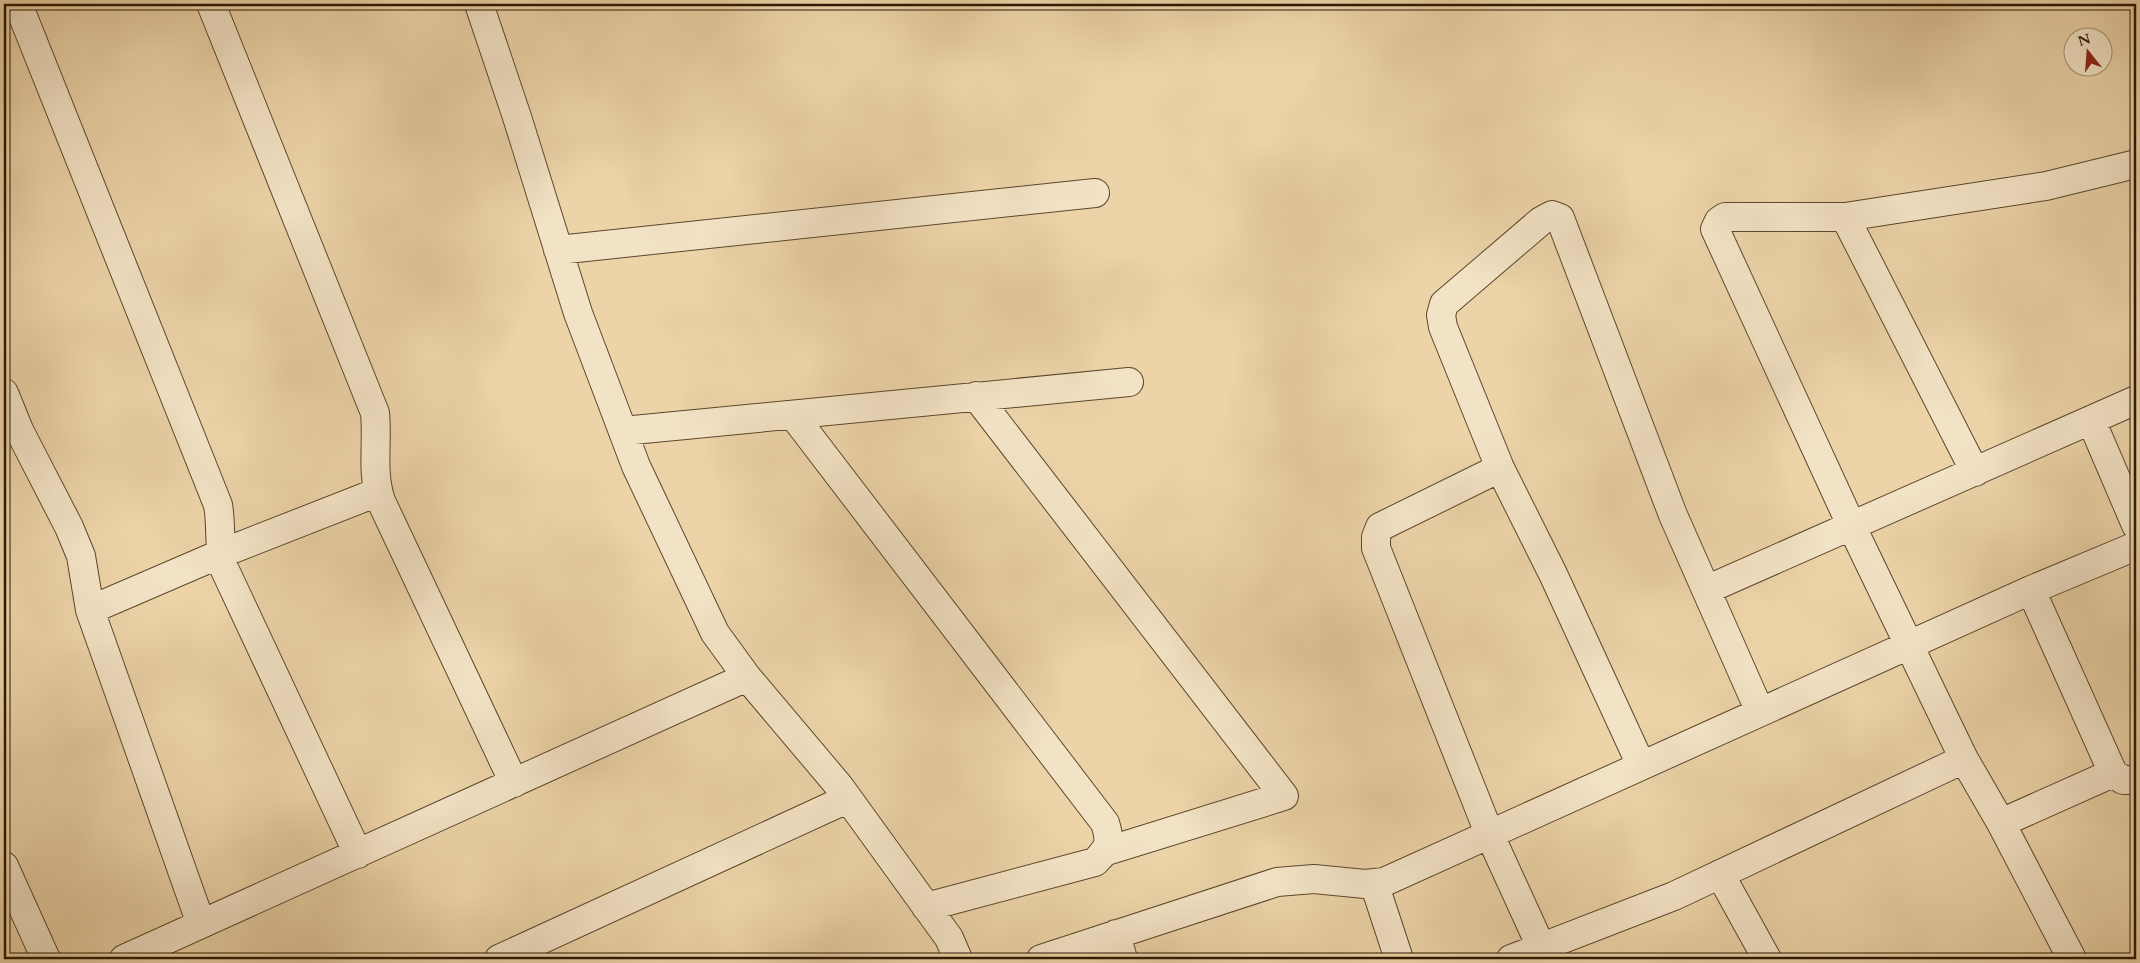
<svg xmlns="http://www.w3.org/2000/svg" width="2140" height="963" viewBox="0 0 2140 963" font-family="Cardo,serif">
<rect width="100%" height="100%" fill="#ecd4a8"/>
<filter id="stains"><feTurbulence type="fractalNoise" baseFrequency=".004" numOctaves="4"/><feColorMatrix values="0 0 0 0 .2 0 0 0 0 .09 0 0 0 0 .02 0 0 0 .5 -.17"/></filter>
<radialGradient id="worn" r=".72"><stop offset=".6" stop-color="#630" stop-opacity="0"/><stop offset="1" stop-color="#630" stop-opacity=".3"/></radialGradient>
<g fill="none" stroke-linecap="round" stroke-linejoin="round">
<g stroke="#5c472c" stroke-width="30">
<path id="minor" d="M18,4L218,505C222,526 218,547 224,568L358,854
M211,4L375,413C378,444 371,471 381,501L514,783
M479,4L517,117L578,313L636,466L715,633L747,677L839,786L949,938L958,959
M1845,217L1975,472
M558,250L1095,193
M4,393L19,430L69,527L81,556L90,610L201,924
M976,396L1284,796L1107,851
M793,415L1105,823C1111,842 1110,847 1095,862L926,907
M2091,420L2136,525
M623,431L1129,382
M1500,468L1380,527L1376,537V548L1489,833L1541,947
M1706,590L2136,400
M2031,590L2113,773L2123,780H2136
M90,610L220,554L378,492
M1641,765L1553,574L1500,468L1443,327L1441,315L1444,304L1541,221L1552,215L1560,218L1673,515L1760,712
M2001,823L2113,773
M4,866L46,959
M1720,874L1767,959
M1374,883L1399,959
M1116,934L1123,959
M124,959L747,677
M499,959L847,799
M1041,959L1277,882L1314,879L1365,884L1384,882L2031,590L2136,546
M1511,959L1674,896L1964,759
M2072,959L2001,823L1964,759L1852,527L1715,229L1719,221L1725,217H1845L2046,186L2136,164"/>
</g>
<use href="#minor" stroke="#f3e3c6" stroke-width="28"/>
</g>
<rect width="2140" height="963" fill="none" stroke="#ecd4a8" stroke-width="20"/>
<rect x="5" y="5" width="2130" height="953" fill="none" stroke="#2c1803" stroke-width="2.5"/>
<rect x="10" y="10" width="2120" height="943" fill="none" stroke="#2c1803"/>
<g transform="translate(2088 52) rotate(343)"><circle r="24" fill="#f3e3c6" stroke="#a39278"/>
<path d="M0-4L9 19L0 12L-9 19Z" fill="#8f2418"/>
<text y="-8" font-size="14" font-weight="bold" text-anchor="middle" fill="#2c1803">N</text>
</g>
<rect width="100%" height="100%" filter="url(#stains)"/>
<rect width="100%" height="100%" fill="url(#worn)"/>
</svg>
